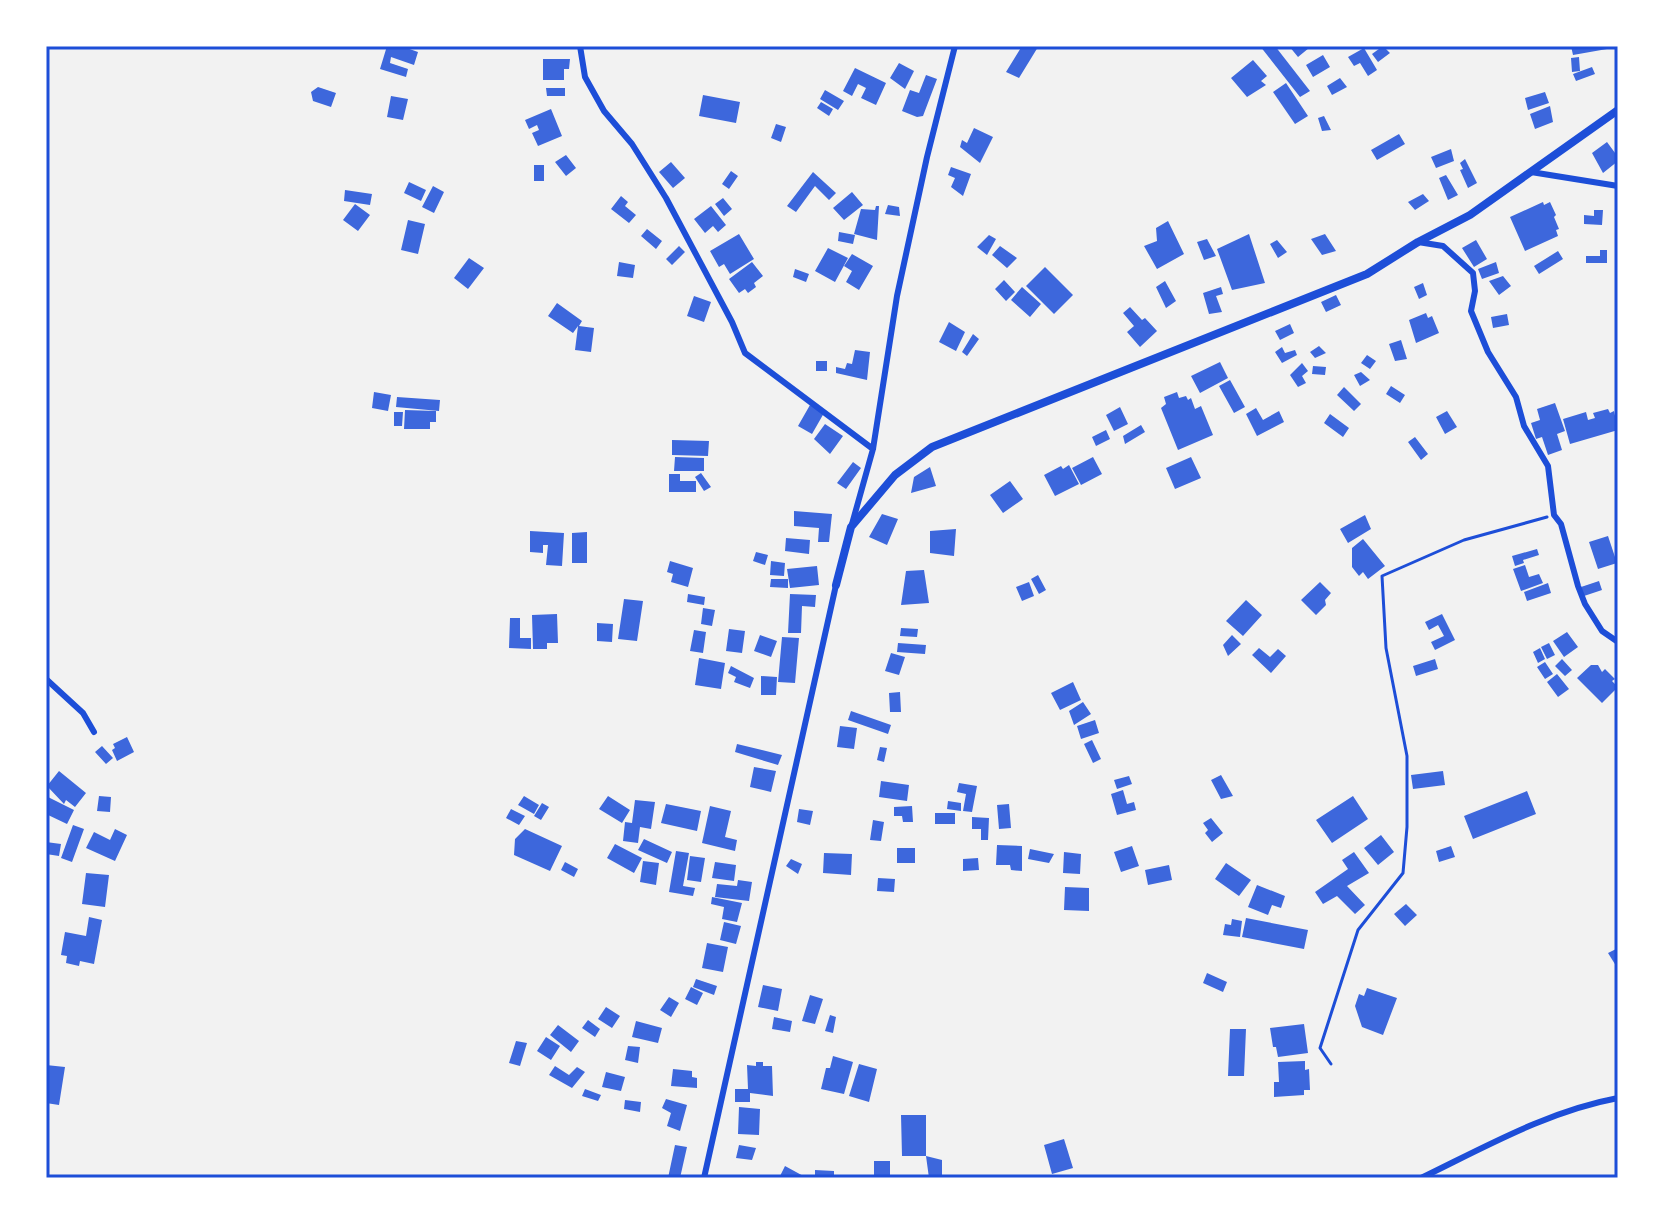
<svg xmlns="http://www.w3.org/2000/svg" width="1664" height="1224" viewBox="0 0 1664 1224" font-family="'Noto Sans',sans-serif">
<rect width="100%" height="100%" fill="#f2f2f2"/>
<path fill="#3d67dc" d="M387,46H401L418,52L414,65L391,57L390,63L408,69L406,77L380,69Z
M1022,46L1038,47L1019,78L1006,72Z
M1260,46H1275L1310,91L1300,97Z
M1289,46H1308L1309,48L1298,57Z
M1383,46L1390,53L1378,62L1372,54Z
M1571,46H1606L1607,49L1573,55Z
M1364,48L1377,70L1368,76L1360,63L1354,66L1348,57Z
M1323,55L1330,67L1313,77L1306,65Z
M1579,57L1580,71L1572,72L1571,58Z
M543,59H570L569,69H564V80H543Z
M1253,60L1267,76L1261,81L1266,85L1247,97L1231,78Z
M899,63L914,71L905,89L890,78Z
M1592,67L1595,74L1576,81L1573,74Z
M855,68L886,83L876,105L861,98L866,88L858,84L852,96L843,91Z
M926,75L937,79L923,116L917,117L902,111L910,90L919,93Z
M1340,78L1347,87L1332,95L1327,86Z
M1286,83L1308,116L1295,124L1273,92Z
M318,87L336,93L331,107L313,101L311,92Z
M546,88H565V96H547Z
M825,90L844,101L838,110L820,99Z
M1545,92L1549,103L1528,110L1525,98Z
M703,95L740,102L736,123L699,116Z
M391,96L408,99L403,120L387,117Z
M821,102L833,109L829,116L817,108Z
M1550,106L1553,122L1535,129L1530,114Z
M551,109L562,136L538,146L532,133L539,130L537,125L529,129L525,120Z
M1324,116L1331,130L1322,131L1318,118Z
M776,124L786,127L781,142L771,138Z
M974,128L993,137L980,163L960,147L962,140L967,143Z
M1399,134L1405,144L1377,160L1371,150Z
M1607,142L1618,157V161L1603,173L1592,153Z
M1451,149L1454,161L1436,168L1431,157Z
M566,155L576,168L566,176L555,162Z
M1465,159L1477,183L1468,188L1460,170L1463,169L1460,163Z
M671,162L685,178L673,188L659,172Z
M534,165H544V181H534Z
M951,167L971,174L963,196L951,187L955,178L948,175Z
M731,171L738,176L729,189L722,184Z
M813,172L836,193L829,200L815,186L796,212L787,206Z
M1446,175L1458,195L1448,200L1439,178Z
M409,182L426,190L421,201L404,193Z
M433,186L444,192L434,213L422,207Z
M345,190L372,194L370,205L344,201Z
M852,192L863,205L844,220L833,208Z
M1423,194L1429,201L1415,210L1408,202Z
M621,196L628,202L625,206L636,215L629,223L611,209Z
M723,198L732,209L724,216L715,204Z
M1543,202L1544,205L1550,202L1556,215L1554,217L1559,229L1556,230L1558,236L1525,251L1510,217Z
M355,204L370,215L358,231L343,220Z
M888,205L899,207L900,216L885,214Z
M711,206L726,225L718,232L713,226L705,233L694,219Z
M876,206H879L877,240L854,234L861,209L875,210Z
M1594,210H1603L1602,225L1584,224V215L1594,216Z
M408,220L425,224L418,254L401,250Z
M1168,221L1184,254L1157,269L1144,246L1157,241L1156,228Z
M647,229L662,241L656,249L641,236Z
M839,232L855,235L853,244L838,241Z
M739,234L754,259L730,274L724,264L719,267L710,251Z
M1249,234L1265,283L1232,290L1217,249Z
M1325,234L1336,251L1322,255L1311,239Z
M989,235L996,239L987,255L977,247Z
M1207,239L1216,256L1204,260L1197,242Z
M1277,240L1287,252L1278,258L1270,244Z
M1476,240L1487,259L1474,267L1462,248Z
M679,246L685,252L672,265L666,259Z
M1000,246L1017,258L1007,268L992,255Z
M828,248L848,258L835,282L815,271Z
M1600,250H1607V263H1586V256H1600Z
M1558,251L1563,259L1539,274L1534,266Z
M852,254L873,266L859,290L846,282L852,271L844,266Z
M469,258L484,268L468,289L454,278Z
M619,262L635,265L633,278L617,276Z
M752,262L763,276L754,283L756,287L748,293L745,289L739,293L729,279Z
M1496,262L1499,273L1482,279L1478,269Z
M1045,267L1073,295L1054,314L1026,286Z
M795,269L809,274L806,282L793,277Z
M1503,276L1511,286L1499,295L1489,281Z
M1004,280L1015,292L1006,301L995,289Z
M1165,281L1176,301L1166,308L1156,287Z
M1423,283L1427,295L1419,299L1414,287Z
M1022,287L1041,304L1030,317L1011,300Z
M1221,287L1223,294L1216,296L1222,312L1209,314L1203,293Z
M1336,295L1341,305L1326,312L1321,302Z
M694,296L711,302L704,322L687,316Z
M557,303L582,321L579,326L594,328L591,352L575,350L578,326L573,333L548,316Z
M1130,307L1142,320L1145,318L1157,331L1140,347L1127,332L1134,326L1123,313Z
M1426,313L1428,318L1432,316L1439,333L1416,343L1409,320Z
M1507,314L1509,325L1493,328L1491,317Z
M949,322L965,332L956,351L939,342Z
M1290,324L1294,333L1280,340L1275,331Z
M973,334L979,339L967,356L962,352Z
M1401,340L1407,359L1395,361L1389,344Z
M1319,346L1326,353L1315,358L1310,352Z
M1282,347L1285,353L1295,350L1297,355L1282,363L1275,352Z
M855,350L870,352L867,380L836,373V367L845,369L847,363L852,364Z
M1367,355L1376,361L1370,369L1361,363Z
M816,361H827V371H816Z
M1220,362L1228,378L1200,393L1191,376Z
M1302,363L1308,371L1302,376L1306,383L1298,387L1290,375Z
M1313,366L1326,367L1325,375L1312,374Z
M1361,372L1370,380L1360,386L1354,375Z
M1230,380L1245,407L1234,413L1219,386Z
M1391,386L1405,395L1400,403L1386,394Z
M1344,387L1361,404L1354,411L1337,395Z
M374,392L391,395L388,411L372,408Z
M1177,392L1179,398L1186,396L1188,400L1191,398L1195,409L1201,406L1213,435L1178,450L1161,408L1166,404L1164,397Z
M397,397L440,400L439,411L396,407Z
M1555,403L1565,431L1557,434L1562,450L1548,455L1542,437L1536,439L1531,423L1540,420L1537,409Z
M810,405L824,413L812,434L798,426Z
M1120,407L1128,424L1114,431L1106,415Z
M1256,408L1263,420L1279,411L1284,422L1257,436L1246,414Z
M1608,409L1610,413L1614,411L1618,430L1570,444L1563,419L1586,412L1588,420L1595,418L1593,413Z
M405,410L436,411V422H430V429H404Z
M1447,411L1457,427L1445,434L1436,417Z
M394,412H403L402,426H394Z
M1330,414L1349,428L1343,437L1324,423Z
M825,424L843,436L830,454L814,439Z
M1141,425L1145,432L1125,444L1123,436Z
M1106,430L1110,439L1096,446L1092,437Z
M1415,437L1428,454L1421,460L1408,442Z
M672,440L709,441L708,456L672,455Z
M675,457L704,458V471H674Z
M1093,457L1102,474L1081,485L1072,468Z
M1191,457L1201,478L1175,489L1166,468Z
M853,462L861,468L846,489L837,483Z
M1069,465L1079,484L1055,496L1044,475L1061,466L1063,469Z
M930,467L936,486L911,493L914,477Z
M701,473L711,487L704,491L695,477Z
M669,474H680V481H696V492H669Z
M1010,481L1023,499L1003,513L990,495Z
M794,511L832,514L829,542H818L819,528L794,526Z
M882,514L898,519L887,545L869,537Z
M1365,515L1371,529L1348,543L1340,529Z
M956,529L954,556L930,553V531Z
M530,531L564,533L562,566L546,565L548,545H543V553L530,552Z
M587,532V563H572V533Z
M1608,536L1617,563L1598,569L1589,542Z
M786,538L810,540L809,554L785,551Z
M1363,539L1385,566L1368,579L1363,572L1359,576L1352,567V548Z
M1537,549L1539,555L1523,560L1524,563L1515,566L1512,556Z
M756,552L768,555L765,565L753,561Z
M670,561L693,568L688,587L671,582L673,574L667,572Z
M771,561L785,563L784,576L770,575Z
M1525,565L1529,577L1539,574L1543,583L1521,591L1513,569Z
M817,566L819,585L790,588L787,569Z
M924,570L929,603L901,605L906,571Z
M1038,575L1046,590L1039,594L1031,579Z
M771,579H788V588L770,587Z
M1599,581L1602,590L1584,596L1581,587Z
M1029,582L1034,596L1022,601L1016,587Z
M1320,582L1331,593L1325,600L1326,605L1316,615L1301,600Z
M1548,583L1551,593L1527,601L1524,592Z
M688,594L705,597L704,605L687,602Z
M790,594L816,595L815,607L802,606L801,633H788Z
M624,599L643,601L637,641L618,639Z
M1246,600L1262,615L1243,636L1226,621Z
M703,608L715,610L712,626L701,624Z
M557,614L558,643H547V649H533L532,615Z
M1442,614L1455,640L1435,650L1431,642L1444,636L1438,625L1429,630L1425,622Z
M510,618H520V638H531V649L509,648Z
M597,623L613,624L612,642L597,641Z
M901,628L918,629L917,637L900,636Z
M729,629L745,631L742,653L726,651Z
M694,630L706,632L703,653L690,651Z
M1567,632L1578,647L1564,657L1553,641Z
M760,635L777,641L771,657L754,651Z
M1232,635L1241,644L1228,656L1223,645Z
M782,637L799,638L795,683L778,682Z
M898,643L926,645L925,654L897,652Z
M1549,643L1555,655L1547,659L1541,647Z
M1259,648L1270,657L1278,649L1286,656L1271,673L1252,655Z
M1540,648L1545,659L1538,663L1533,652Z
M891,653L905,657L899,675L885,671Z
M699,658L725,663L721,689L695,685Z
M1435,659L1438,669L1416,676L1413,666Z
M1562,659L1572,670L1565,676L1555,666Z
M1545,662L1553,674L1545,679L1537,667Z
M1591,665H1598L1602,672L1605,669L1615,679L1612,681L1618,687L1602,703L1577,678Z
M731,666L754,678L750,688L734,682L736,677L728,673Z
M1557,674L1569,689L1558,697L1547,682Z
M761,676L777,677L776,695H761Z
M1073,682L1081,700L1060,710L1051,693Z
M900,692L901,712H890L889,693Z
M1083,702L1091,714L1074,725L1069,711Z
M851,711L891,725L888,734L848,720Z
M1095,720L1099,733L1081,739L1077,726Z
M840,726L857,728L854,749L837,747Z
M127,737L134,752L117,761L112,750L115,748L113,744Z
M1092,740L1101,759L1093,763L1084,744Z
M737,744L782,755L778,765L735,752Z
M102,746L113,758L106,764L95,752Z
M880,747L887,748L884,762L877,760Z
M754,767L776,771L771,792L750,787Z
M59,771L86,793L75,807L66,800L64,804L47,786Z
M1443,771L1445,785L1413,789L1411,775Z
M1221,775L1233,796L1221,799L1211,780Z
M1129,776L1132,784L1117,789L1114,780Z
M881,781L909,785L907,801L879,797Z
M959,783L977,786L972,812L963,811L966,794L957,792Z
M1123,790L1127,804L1134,802L1136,810L1117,815L1111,794Z
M1527,791L1536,814L1473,839L1464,816Z
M46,796L74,810L67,824L46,814Z
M99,796L111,797L110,812L97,811Z
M524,796L539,805L534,814L518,805Z
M608,796L630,810L622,823L599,809Z
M1353,796L1368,819L1332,843L1316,820Z
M635,800L655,802L651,829L640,827L638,843L623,841L625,822L632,823Z
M948,801L961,803V811L947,809Z
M542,803L549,807L541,820L534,816Z
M666,804L701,811L697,831L661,823Z
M1009,804L1011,828L999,829L997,805Z
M710,806L731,811L725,837L737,840L735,851L702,843Z
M912,806L913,822H903L902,816H894V807Z
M511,809L525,816L519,825L506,818Z
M799,809L813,811L810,825L797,822Z
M935,813H955V824H935Z
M972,817L989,818L988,840H981V829H972Z
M1211,818L1223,833L1212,842L1205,833L1208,830L1203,823Z
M873,820L884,822L881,841L870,840Z
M73,825L84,829L72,862L61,858Z
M115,829L127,835L115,861L86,848L94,832L110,840Z
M525,829L562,846L550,871L514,855L515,839Z
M1381,835L1394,852L1378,865L1364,848Z
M644,839L672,852L667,863L638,850Z
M46,842L61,844L59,856L46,854Z
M615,844L642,858L634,873L607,858Z
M997,845L1022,846V871L1011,870L1010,865H996Z
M1132,846L1139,866L1121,872L1114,852Z
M1451,846L1455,857L1439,862L1436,851Z
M897,848H915V863H897Z
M1030,849L1054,854L1049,863L1028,859Z
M676,851L689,853L683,886L695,888L693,896L669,892Z
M1064,852L1081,854L1080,874L1063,873Z
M1354,852L1369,873L1347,886L1365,905L1355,914L1337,896L1323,904L1315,892L1348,869L1342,860Z
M824,853L852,854L851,875L823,873Z
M690,856L705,858L701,882L687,880Z
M978,858L979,870L963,871V859Z
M791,859L802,864L798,874L786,866Z
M643,861L659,863L656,885L640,882Z
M565,862L578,869L574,877L561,870Z
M715,862L736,865L734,881L712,878Z
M1226,863L1251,880L1239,896L1215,879Z
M1169,865L1172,880L1148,885L1145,870Z
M86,873L109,875L105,907L82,904Z
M878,878L895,879L894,892L877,891Z
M738,880L752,882L749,901L715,897L717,884L737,886Z
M1257,885L1285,896L1281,908L1272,905L1268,915L1248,907Z
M1065,887L1089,888V911L1064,910Z
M712,897L742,903L737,922L722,919L724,907L711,904Z
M1406,904L1417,915L1405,926L1394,914Z
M89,917L102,920L94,964L80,961L79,966L66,963L67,956L61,955L65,932L86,936Z
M1246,918L1308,930L1304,949L1242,937Z
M1232,919L1242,921L1240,937L1223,935L1225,924L1231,925Z
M724,922L741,926L736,944L720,940Z
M707,943L728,947L723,972L702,968Z
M1618,948V969L1608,953Z
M1207,973L1227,982L1223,992L1203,983Z
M696,979L717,986L714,995L693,987Z
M763,985L782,989L778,1011L758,1007Z
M691,987L703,993L697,1005L685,999Z
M1367,988L1397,998L1383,1035L1362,1027L1355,1006L1359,994L1364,996Z
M810,995L823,999L815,1024L802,1021Z
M669,997L679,1003L671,1017L660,1010Z
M606,1007L620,1016L612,1028L598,1019Z
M830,1015L836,1017L833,1033L825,1031Z
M774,1017L792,1021L790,1032L772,1029Z
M588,1020L600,1029L595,1037L582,1028Z
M636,1021L662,1028L658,1043L632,1037Z
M1304,1024L1308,1053L1278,1057L1276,1047H1273L1270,1028Z
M558,1025L579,1041L571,1052L550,1035Z
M1230,1029H1246L1244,1076H1228Z
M546,1037L560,1046L551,1060L537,1051Z
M516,1041L527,1043L520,1066L509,1063Z
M628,1046L640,1047L638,1063L625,1060Z
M833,1056L853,1062L844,1094L821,1089L826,1068H830Z
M1305,1061V1070L1309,1069L1310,1090H1304V1095L1274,1097V1082H1279L1278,1062Z
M756,1062H763V1066H772L773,1096L750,1093V1102H735V1089H748L747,1065L756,1066Z
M859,1064L877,1069L869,1102L849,1096Z
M46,1065L65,1067L59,1105L46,1103Z
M555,1066L569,1075L577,1067L585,1072L572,1088L549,1075Z
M673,1069L692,1071V1077L697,1078V1088L671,1086Z
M606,1072L625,1077L621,1091L602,1087Z
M585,1089L601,1095L598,1101L582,1096Z
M666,1099L687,1105L680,1131L667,1126L671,1113L662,1108Z
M625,1100L641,1102L640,1112L624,1109Z
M739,1107L760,1109L759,1135L738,1134Z
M901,1115H926V1156L942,1160V1178H929L926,1156H902Z
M1064,1139L1073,1168L1052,1174L1044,1145Z
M675,1145L687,1147L680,1178H668Z
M739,1145L756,1148L752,1160L736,1158Z
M874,1161H890V1178H874Z
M785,1166L807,1178H779Z
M815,1170L834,1171V1178H815Z"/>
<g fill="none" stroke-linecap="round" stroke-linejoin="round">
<path stroke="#1d4ed8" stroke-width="3" d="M1331,1064L1320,1048L1358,930L1403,873L1407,827V756L1386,648L1382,576L1464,540L1547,517"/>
<path stroke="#1d4ed8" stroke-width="6" d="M580,46L585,77L604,111L632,144L666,198L732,322L745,353L873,449
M1531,172L1618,186
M1418,242L1443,246L1473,273L1475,291L1471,311L1488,352L1516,397L1524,426L1548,466L1554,515L1561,524L1578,586L1585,604L1602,631L1618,642
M852,524L873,449L897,296L927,157L955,46
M46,679L83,713L94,732
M704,1178L836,585
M1421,1178C1485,1147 1548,1111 1618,1098"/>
<path stroke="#1d4ed8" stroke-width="8" d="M836,585L851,527L895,475L932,447L1367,274L1418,242L1470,215L1618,110"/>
</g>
<rect width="1664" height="1224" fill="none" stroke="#ffffff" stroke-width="96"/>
<rect x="48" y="48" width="1568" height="1128" fill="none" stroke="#1d4ed8" stroke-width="3"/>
</svg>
